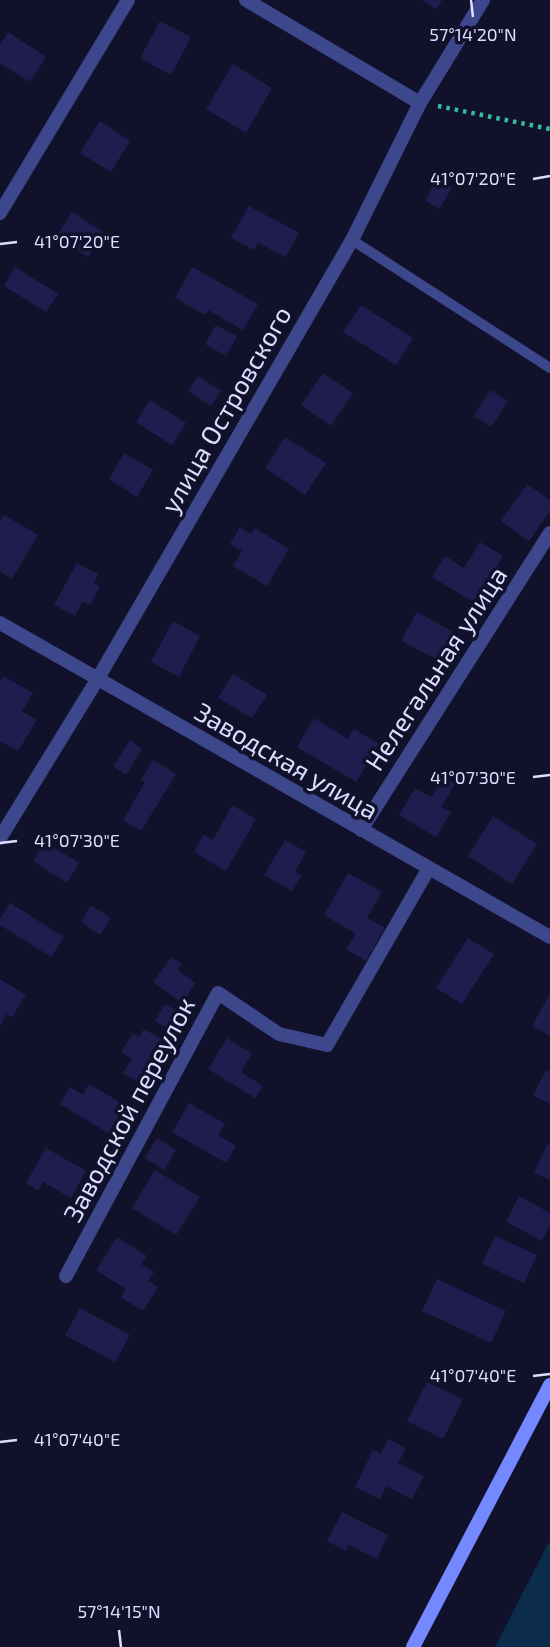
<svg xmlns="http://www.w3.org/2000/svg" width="550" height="1647" viewBox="0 0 550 1647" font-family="'Exo 2',sans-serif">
<rect width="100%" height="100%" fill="#11112c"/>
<path fill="#0b2d4b" d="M550,1543V1647H495L548,1544Z"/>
<path fill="#1f1d4d" d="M422,0H442L436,9Z
M160,21L191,37L171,75L140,58Z
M8,32L46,57L30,82L0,63V45Z
M233,64L272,88L246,133L206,109Z
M100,121L130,141L111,172L80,153Z
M438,179L452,188L439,209L425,200Z
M249,206L299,233L286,257L258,243L254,250L231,238Z
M72,212L104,233L88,257L56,237Z
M15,267L58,294L46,312L4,286Z
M192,267L258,304L243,330L208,310L205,315L175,298Z
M361,305L413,338L396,365L343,332Z
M216,325L237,336L226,356L205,344Z
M323,373L353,393L331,426L301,405Z
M198,376L221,391L211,406L188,391Z
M490,390L508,401L491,427L474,416Z
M150,400L186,423L172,445L136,422Z
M285,437L326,463L305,495L265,468Z
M124,453L153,470L137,497L109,479Z
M527,484L550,500V511L529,541L501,521Z
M4,515L38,535L12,579L0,571V522Z
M240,527L251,534L255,528L289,549L267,586L233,566L242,551L230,544Z
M480,542L503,556L475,603L432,577L445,556L464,568Z
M77,563L98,574L94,583L100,586L90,605L83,601L75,616L54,605Z
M417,612L459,635L444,663L401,641Z
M173,621L200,636L179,677L151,662Z
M233,674L267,695L252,718L218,698Z
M3,676L33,693L22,711L37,720L18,751L0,741V682Z
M314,718L348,739L354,729L379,744L356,782L297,747Z
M130,740L142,749L126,775L113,766Z
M153,760L176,774L141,831L123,820L145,782L141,780Z
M443,777L455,784L441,807L451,812L436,837L399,815L415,788L431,797Z
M232,805L256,819L226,871L194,852L203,835L213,840Z
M493,816L537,844L512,884L468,856Z
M285,840L306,852L295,872L302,876L292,891L264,875Z
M45,842L79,863L67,883L33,861Z
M348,873L382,892L367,918L385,928L366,961L346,949L356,934L324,915Z
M10,903L64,937L51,957L0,925V919Z
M91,905L111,918L100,935L81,922Z
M468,938L494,954L462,1004L436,988Z
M172,957L182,964L178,970L196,983L182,1003L153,982Z
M0,979L26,995L12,1017L7,1014L0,1026Z
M550,994V1036L532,1026Z
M165,1004L187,1017L177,1034L155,1021Z
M144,1029L163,1040L145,1068L154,1073L146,1087L123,1073L132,1059L121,1052L133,1033L139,1037Z
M227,1038L252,1054L241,1072L263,1086L255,1098L208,1069Z
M546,1070L550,1072V1104L533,1095Z
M89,1084L125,1105L108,1133L60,1104L70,1087L83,1095Z
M189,1103L225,1124L218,1135L236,1146L226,1163L172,1132Z
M157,1138L176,1150L164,1170L145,1158Z
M548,1144L550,1145V1180L534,1172Z
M46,1148L86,1171L71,1198L43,1182L38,1191L26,1183Z
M155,1170L200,1197L176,1235L132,1208Z
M519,1196L550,1213V1226L542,1241L506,1222Z
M495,1236L537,1255L524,1283L482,1264Z
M117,1237L147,1256L141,1264L154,1272L148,1281L158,1287L143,1311L121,1297L126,1289L96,1270Z
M437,1279L506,1311L491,1343L422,1311Z
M80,1308L130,1335L115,1362L65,1335Z
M427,1382L463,1399L443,1439L407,1421Z
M388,1439L406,1448L398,1463L424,1476L412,1499L386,1486L380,1499L355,1487L373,1450L381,1454Z
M342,1512L388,1535L377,1559L349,1545L346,1551L327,1541Z"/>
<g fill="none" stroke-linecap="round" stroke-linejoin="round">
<path stroke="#31be9d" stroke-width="4.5" stroke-dasharray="3.5 5" stroke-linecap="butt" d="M438,106L550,129"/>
<path stroke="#3d478b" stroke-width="10" d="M352,240L550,368"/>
<path stroke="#3d478b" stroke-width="14" d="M246,0L420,103
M0,213L128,0
M361,830L550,533
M0,838L97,680L352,240L420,103L483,0
M66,1276L218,993L279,1034L327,1045L429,868"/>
<path stroke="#3d478b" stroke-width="14" d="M0,623L550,937"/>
<path stroke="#7488ff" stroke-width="14" d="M413,1647L550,1385"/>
</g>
<path fill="none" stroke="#dcdeff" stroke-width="2.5" d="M471,0L473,17M533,179L550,176M0,244L17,242M533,777L550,775M0,843L17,841M533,1376L550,1374M0,1442L17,1440M119,1630L121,1647"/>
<g text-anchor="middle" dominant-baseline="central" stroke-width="7" stroke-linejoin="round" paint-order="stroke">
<g font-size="26" fill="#dcdeff" stroke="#11112c">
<text transform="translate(225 409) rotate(-60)">улица Островского</text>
<text transform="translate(435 668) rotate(-57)">Нелегальная улица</text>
<text transform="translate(287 760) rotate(30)">Заводская улица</text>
<text transform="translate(128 1109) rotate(-62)">Заводской переулок</text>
</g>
</g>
<g font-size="18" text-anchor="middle" fill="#dcdeff" stroke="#11112c" stroke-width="7" stroke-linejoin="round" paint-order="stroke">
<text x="473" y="41">57°14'20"N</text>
<text x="473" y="185">41°07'20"E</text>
<text x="77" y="248">41°07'20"E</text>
<text x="473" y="784">41°07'30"E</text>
<text x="77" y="847">41°07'30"E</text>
<text x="473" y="1382">41°07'40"E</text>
<text x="77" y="1446">41°07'40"E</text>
<text x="119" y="1618">57°14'15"N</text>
</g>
</svg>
